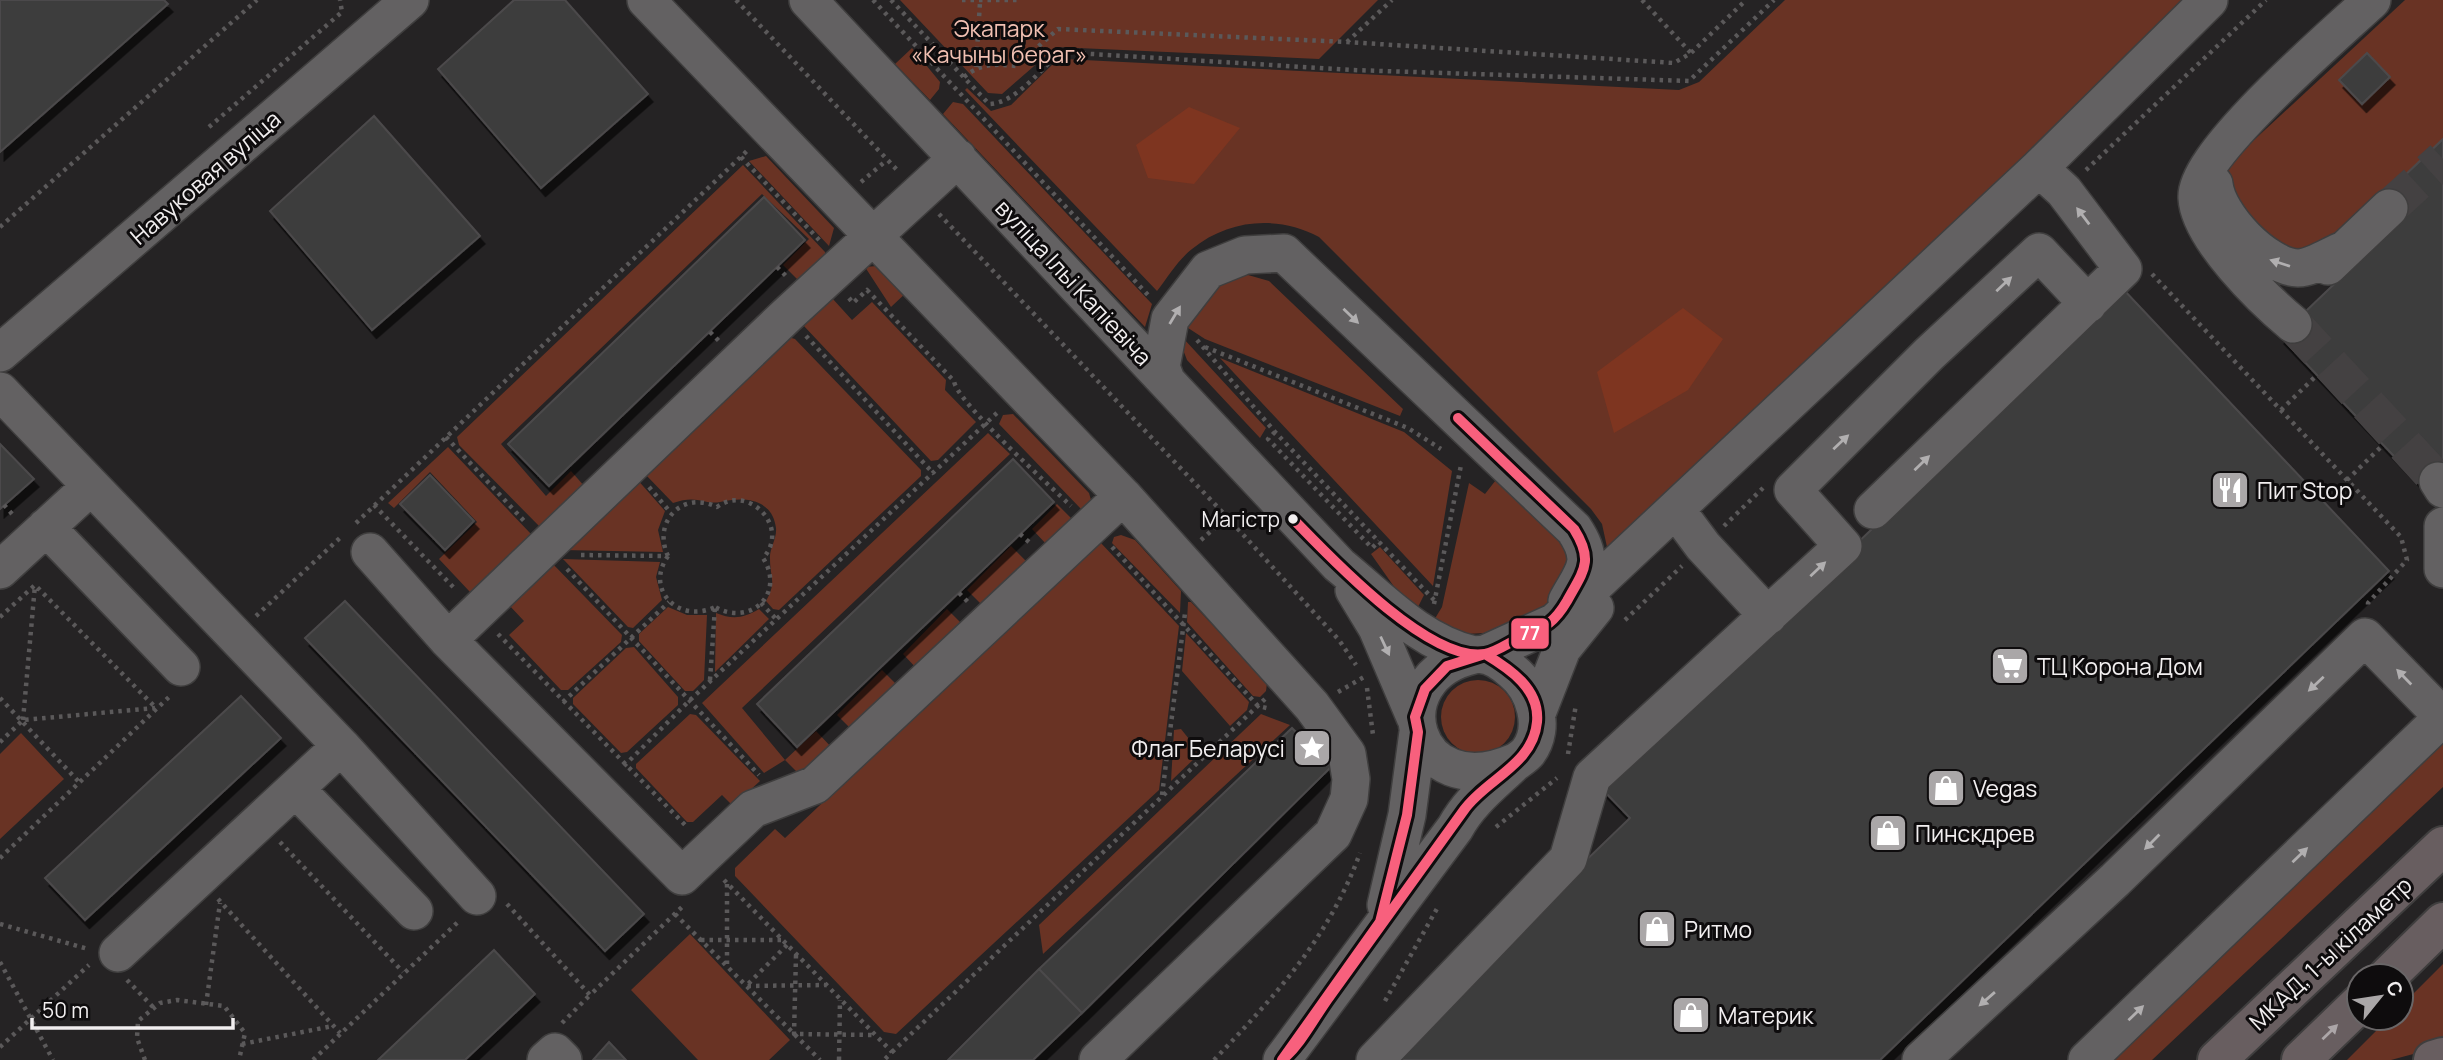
<svg xmlns="http://www.w3.org/2000/svg" width="2443" height="1060" viewBox="0 0 2443 1060" font-family="Manrope,sans-serif">
<defs>
<filter id="shadow"><feDropShadow dx="4.5" dy="8" stdDeviation="0" flood-color="#0009"/></filter>
</defs>
<rect width="100%" height="100%" fill="#252324"/>
<path fill="#693324" d="M900,0H1378L1319,59L1056,47L1002,94L988,93Z
M1785,0H2187L1614,548L1607,547L1602,524L1591,509L1319,237C1278,215 1229,219 1192,249C1178,260 1168,277 1157,291L965,90L967,88L991,111L1011,105L1055,62L1064,59L1679,90L1699,82Z
M2405,0H2443V139L2380,199L2329,241L2287,255L2228,198L2224,173L2239,154Z
M912,48L940,82L939,89L930,100L895,64Z
M953,102L963,104L1152,304L1145,327L943,114Z
M766,156L834,228L829,246L749,161Z
M743,165L825,252V260L801,283L783,265L809,239L762,194L501,444L546,496L571,471L585,487L541,528L459,445L457,437Z
M877,266L908,291L891,307L865,267Z
M1248,275L1269,281L1403,409L1400,416L1205,339L1185,326C1202,299 1213,277 1248,275Z
M832,298L852,320L872,302L946,380L945,390L976,422L938,460L931,461L803,325Z
M788,337L795,339L921,470V476L779,610L773,609L766,601C777,582 770,578 770,559C769,549 777,539 776,528C772,497 742,497 720,502C705,505 697,494 673,503L645,474Z
M1184,339L1266,428L1260,438L1187,360L1182,347Z
M1220,358L1404,432L1452,471L1433,586Z
M1013,414L1089,493L1091,500L1082,510L999,424L1003,415Z
M988,433L1010,454L742,708L785,760L816,731L834,750L808,774L796,771L785,760L764,773L702,703Z
M448,447L531,534V541L474,592H470L439,559L477,522L430,472L394,508L388,503Z
M1499,476L1567,542L1569,571L1546,612L1501,632L1449,635L1431,625L1442,607L1469,483L1485,494Z
M636,478L665,511L658,530L663,552L562,550Z
M1057,504L1073,520L1048,546L1032,529Z
M1121,535L1135,540L1181,591L1180,613L1112,543L1114,537Z
M1100,542L1179,626L1159,790L896,1034L884,1032L735,876V868L775,829L785,838Z
M1011,546L1027,562L983,606L967,590Z
M1380,547L1424,595L1414,615L1371,554Z
M563,559L660,562L656,577L662,600L633,628L628,627Z
M550,561L622,635L621,642L568,690H561L509,635L524,621L506,602Z
M1188,602H1191L1267,683L1266,691L1260,697L1253,696L1187,622Z
M668,607L687,615H707L704,680L693,691H685L639,641V634Z
M759,609L769,619L715,672L716,613C733,620 744,618 759,609Z
M947,609L963,625L918,670L903,654Z
M1186,633L1249,702L1247,710L1230,726L1182,671Z
M634,647L678,697V705L627,752L621,753L573,704V698L626,648Z
M882,670L898,686L853,731L837,715Z
M1441 717a37 37 0 1 1 74 0a37 37 0 1 1-74 0Z
M690,714L696,715L760,781L733,806L722,795L693,822H687L636,768V764Z
M1261,714L1290,725L1043,954L1039,925Z
M1181,729L1197,749V756L1171,781L1174,730Z
M2443,731V787L2152,1060H2097Z
M21,733L64,779L0,839V754Z
M690,934L790,1040L769,1060H698L631,990Z
M2443,964V1046L2391,1060H2347L2389,1018H2401V1006Z"/>
<path fill="#7e3520" d="M1189,107L1240,128L1194,184L1148,178L1136,145Z
M1683,308L1723,339L1688,390L1614,433L1597,372Z"/>
<path fill="#3e3d3d" stroke="#4c4a4b" stroke-width="2" filter="url(#shadow)" d="M0,0H164L168,4L0,152Z
M514,0H565L648,94L541,188L438,69Z
M2367,53L2390,77L2362,104L2339,80Z
M374,116L480,236L372,330L270,211Z
M2443,139V476L2427,491L2280,336L2400,221L2380,199Z
M764,197L805,240L549,486L508,444Z
M2123,289L2389,571L1880,1060H1379L1630,818L1601,788Z
M0,444L34,479L0,509Z
M1013,459L1054,502L797,747L757,704Z
M430,475L474,521L445,550L400,504Z
M345,601L644,914L605,951L305,638Z
M241,696L281,738L85,920L45,878Z
M1292,728L1331,767L1082,1013L1039,969Z
M494,950L535,994L499,1028L465,1060H378Z
M1039,969L1082,1013L1033,1060H948Z
M609,1042L626,1060H593Z"/>
<g fill="none" stroke-linecap="round" stroke-linejoin="round">
<path stroke="#444142" stroke-width="37" stroke-dasharray="37 18" stroke-linecap="butt" d="M2389,208L2443,159
M2293,324L2438,481"/>
<g stroke="#3f3e3e" stroke-width="40">
<path id="minor" d="M646,0L1123,496L1312,706L1347,754L1351,779L1349,799L1333,834L1098,1060
M808,0L1339,565C1382,600 1419,642 1474,655
M2214,184C2217,216 2266,267 2298,268C2312,268 2331,255 2344,250
M2328,266L2389,208
M2293,324C2263,299 2199,237 2197,198C2193,155 2337,33 2372,0
M0,353L410,0
M1166,380L1161,367L1170,319L1208,270L1245,255L1284,253L1574,529C1596,562 1584,570 1567,601
M0,391L341,746L477,896
M2438,481L2443,489
M1873,510L2123,269L2064,191L2039,168
M1677,511L1703,546L1768,616
M2443,526V569
M46,527L181,667
M370,552L448,640L682,876L753,809L815,785L1123,496
M0,570L90,487
M1354,590L1377,628L1415,717
M448,640L787,315L958,158
M1485,654L1555,622L2039,168L2209,0
M1537,713L1562,649L1595,608
M296,789L414,911
M1386,905L1407,815L1418,732
M118,953L341,746
M546,1060L555,1052L563,1060
M1282,1060L1455,828C1469,802 1491,785 1512,765C1516,761 1524,757 1528,752C1547,727 1534,689 1512,671C1502,662 1488,652 1474,655C1377,677 1412,807 1515,762
M1375,1060L1568,859L1592,777L1843,546L1793,490L1929,354L2039,252L2088,304
M1921,1060L2115,880L2365,637L2443,717
M2087,1060L2443,717"/>
</g>
<g stroke="#3f3e3e" stroke-width="42">
<path id="highway" d="M2388,976L2443,922
M2217,1060L2443,846
M2301,1060L2359,1004
M2433,1060L2443,1057"/>
</g>
<path stroke="#5b595a" stroke-width="4.5" stroke-dasharray="3.5 5" stroke-linecap="butt" d="M736,0L899,172
M873,0L1149,296
M891,0L989,104C1016,103 1041,69 1060,52L1352,70L1689,81L1774,0
M962,0H1021
M1642,0L1691,53
M1347,42L1392,0
M976,67L980,2
M964,77C981,63 995,64 1016,66L1058,29L1347,42L1674,63L1691,53L1746,0
M209,127L342,12L340,0
M741,157L822,243
M2086,170L2266,0
M861,182L887,160
M939,214L1227,517L1339,640L1356,665
M0,227L257,0
M777,267L786,276
M2152,274L2401,537L2407,560L2368,603V608
M849,298L853,303L867,290L954,381C955,400 1051,487 1071,506
M710,332L719,341
M806,336L934,474
M1197,340L1275,432L1434,600
M1205,347L1408,428L1441,449
M2281,410L2317,375
M1275,432L1268,439L1372,548L1379,541
M446,437L526,523
M2347,480L2383,445
M649,487L671,513
M4,505L13,515
M374,505L456,590
M356,523L748,150
M1724,526L1763,488
M1020,534L1030,543
M1201,540L1227,517
M1112,547L1258,706L1271,709
M581,555L668,556
M668,556C652,522 682,490 717,507C749,483 791,528 763,558C786,594 750,627 715,607
M668,556C644,590 679,624 715,607
M567,569L759,775
M959,593L968,602
M761,603L777,620
M1434,604L1461,465
M256,616L342,536
M0,617L35,585L156,708
M1625,620L1682,566
M498,634L688,828
M710,680L715,607
M1367,688L1373,735
M1338,692L1364,677
M0,698L79,782
M563,702L669,602
M23,720L35,585
M0,742L23,720L155,708
M1568,754L1576,704
M624,766L689,701L999,411
M1162,795L1185,613
M1496,827L1557,778
M280,842L403,972
M0,858L170,696
M724,880L892,1052L884,1060
M727,884V966
M218,899L340,1033
M507,904L590,995L682,907
M675,914L820,1060
M0,924L88,949
M701,940H782
M787,945L746,986L827,985
M796,955L794,1034L875,1035
M0,962L53,1060
M127,980L153,1007
M1385,1001L1439,905
M206,1005L220,903
M562,1023L590,995
M242,1044L333,1026
M0,1047L89,965
M892,1052L1265,699
M145,1060L137,1038L138,1021L160,1003L177,1000L224,1006L245,1033L239,1060
M313,1060L459,921
M839,1060L840,1000
M1214,1060C1275,996 1329,938 1360,853"/>
<use href="#minor" stroke="#636162" stroke-width="37"/>
<use href="#highway" stroke="#685e60" stroke-width="38"/>
<g stroke="#0e0c0d" stroke-width="16">
<path id="bus-1" d="M1293,519C1329,556 1429,663 1485,654C1496,652 1509,643 1519,638C1544,627 1553,625 1567,601C1584,570 1594,561 1574,529L1458,418
M1485,654C1510,669 1540,689 1537,722C1533,765 1486,779 1464,810C1420,872 1375,934 1330,996C1315,1016 1301,1045 1282,1060L1380,922L1407,815L1418,732L1415,717L1425,689L1447,666Z"/>
</g>
<use href="#bus-1" stroke="#f8607d" stroke-width="10"/>
</g>
<defs><path id="oneway-solid" d="M-6-.8H1V-3.2L6.5 0L1 3.2V.8H-6Z" transform="scale(1.75)"/></defs>
<g fill="#b1afb0">
<use href="#oneway-solid" transform="translate(2083 216) rotate(-127)"/>
<use href="#oneway-solid" transform="translate(2280 263) rotate(-162)"/>
<use href="#oneway-solid" transform="translate(2004 284) rotate(-43)"/>
<use href="#oneway-solid" transform="translate(1175 315) rotate(-59)"/>
<use href="#oneway-solid" transform="translate(1351 316) rotate(44)"/>
<use href="#oneway-solid" transform="translate(1841 442) rotate(-43)"/>
<use href="#oneway-solid" transform="translate(1922 463) rotate(-44)"/>
<use href="#oneway-solid" transform="translate(1818 569) rotate(-43)"/>
<use href="#oneway-solid" transform="translate(1385 646) rotate(65)"/>
<use href="#oneway-solid" transform="translate(2404 677) rotate(-134)"/>
<use href="#oneway-solid" transform="translate(2316 684) rotate(137)"/>
<use href="#oneway-solid" transform="translate(2152 842) rotate(135)"/>
<use href="#oneway-solid" transform="translate(2300 855) rotate(-44)"/>
<use href="#oneway-solid" transform="translate(1987 999) rotate(139)"/>
<use href="#oneway-solid" transform="translate(2136 1013) rotate(-44)"/>
</g>
<use fill="#aca6a8" href="#oneway-solid" transform="translate(2330 1032) rotate(-44)"/>
<defs>
<g id="restaurant-square" transform="scale(2.0125)"><rect x="-9" y="-9" width="18" height="18" rx="4" fill="#aaa7a8" stroke="#0e0c0d"/><path d="M-5-6h1v4h1v-4h1v4h1v-4h1v5L-1.5 .5V6h-2V.5L-5-1ZM5-6V6H3V1.5H1.5Q1.5-4 5-6Z" fill="#fff"/></g>
<g id="supermarket-square" transform="scale(2.0125)"><rect x="-9" y="-9" width="18" height="18" rx="4" fill="#aaa7a8" stroke="#0e0c0d"/><path d="M-6-5.5h2.5l.6 2H6L4.5 2H-2.5L-4.4-4H-6ZM-1.5 3.2a1.3 1.3 0 1 0 .1 0ZM3 3.2a1.3 1.3 0 1 0 .1 0Z" fill="#fff"/></g>
<g id="sight-square" transform="scale(2.0125)"><rect x="-9" y="-9" width="18" height="18" rx="4" fill="#aaa7a8" stroke="#0e0c0d"/><path d="M0-6L1.8-2.2L6-1.7L2.9 1.2L3.7 5.4L0 3.3L-3.7 5.4L-2.9 1.2L-6-1.7L-1.8-2.2Z" fill="#fff"/></g>
<g id="shop-square" transform="scale(2.0125)"><rect x="-9" y="-9" width="18" height="18" rx="4" fill="#aaa7a8" stroke="#0e0c0d"/><path d="M-5-2.5h2.3a2.7 3.5 0 0 1 5.4 0H5L5.5 6h-11ZM-1.5-2.5h3a1.5 2.3 0 0 0-3 0Z" fill="#fff"/></g>
</defs>
<g fill-rule="evenodd">
<use href="#restaurant-square" x="2230" y="490"/>
<use href="#supermarket-square" x="2010" y="666"/>
<use href="#sight-square" x="1312" y="748"/>
<use href="#shop-square" x="1946" y="788"/>
<use href="#shop-square" x="1888" y="833"/>
<use href="#shop-square" x="1657" y="929"/>
<use href="#shop-square" x="1691" y="1015"/>
</g>
<circle fill="#f1eeef" stroke="#0e0c0d" stroke-width="2.5" cx="1293" cy="519" r="6"/>
<g text-anchor="middle" dominant-baseline="central" stroke-width="6" stroke-linejoin="round" paint-order="stroke">
<g font-size="21" fill="#f1eeef" stroke="#0e0c0d" text-anchor="end">
<text x="1280" y="519">Магістр</text>
</g>
<g font-size="23" fill="#f1c0b2" stroke="#0e0c0d">
<text x="999" y="28">Экапарк<tspan x="999" dy="26">«Качыны бераг»</tspan></text>
</g>
<g font-size="23" fill="#f1eeef" stroke="#0e0c0d">
<text transform="translate(205 177) rotate(-41)">Навуковая вуліца</text>
<text transform="translate(1074 282) rotate(47)">вуліца Ільі Капіевіча</text>
<text transform="translate(2330 953) rotate(-43)">МКАД, 1-ы кіламетр</text>
</g>
<g font-size="23" fill="#f1eeef" stroke="#0e0c0d" text-anchor="start">
<text x="2257" y="490">Пит Stop</text>
<text x="2037" y="666">ТЦ Корона Дом</text>
<text x="1285" y="748" text-anchor="end">Флаг Беларусі</text>
<text x="1973" y="788">Vegas</text>
<text x="1915" y="833">Пинскдрев</text>
<text x="1684" y="929">Ритмо</text>
<text x="1718" y="1015">Материк</text>
</g>
</g>
<rect stroke="#0e0c0d" stroke-width="2.5" x="1510" y="617" width="40" height="33" rx="7" fill="#f8607d"/>
<g font-size="19" text-anchor="middle" font-weight="bold" fill="#fff">
<text x="1530" y="640">77</text>
</g>
<g transform="translate(2380 997) rotate(60)"><circle r="33" fill="#0e0c0d" stroke="#696667" stroke-width="2"/>
<path d="M0-5L12 26L0 18L-12 26Z" fill="#aaa7a8"/>
<text y="-10" font-size="19" font-weight="bold" text-anchor="middle" fill="#f1eeef">С</text>
</g>
<path d="M32 1018v10h201v-10" fill="none" stroke="#f1eeef" stroke-width="3.5"/>
<text x="42" y="1018" font-size="21" fill="#f1eeef" stroke="#0e0c0d" stroke-width="5" paint-order="stroke">50 m</text>
</svg>
